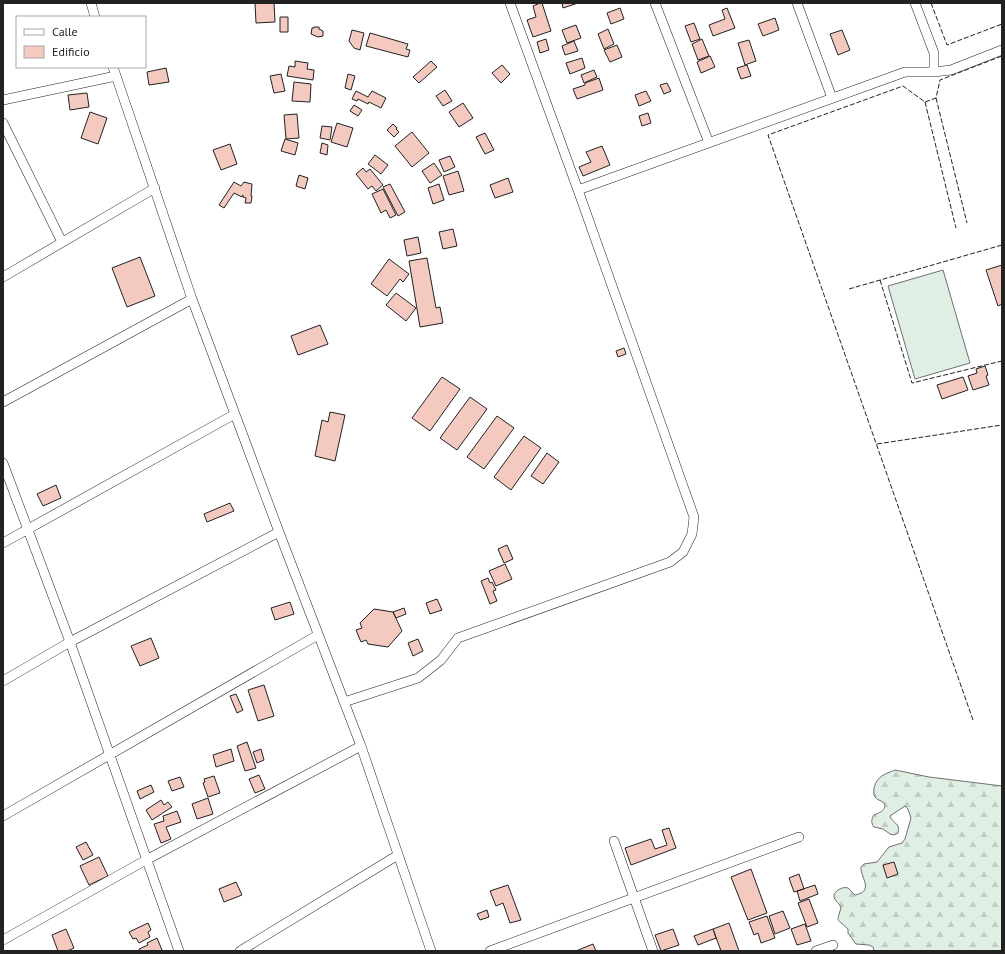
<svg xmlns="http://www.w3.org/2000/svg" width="1005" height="954" viewBox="0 0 1005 954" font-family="'PT Sans',sans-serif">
<defs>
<pattern id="forest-firs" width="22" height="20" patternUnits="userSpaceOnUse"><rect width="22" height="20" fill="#e0efe3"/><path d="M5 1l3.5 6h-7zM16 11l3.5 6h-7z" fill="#c0cdc2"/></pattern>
</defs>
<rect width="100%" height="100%" fill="#fff"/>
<path fill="url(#forest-firs)" stroke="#6f6f6f" d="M895,770L929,777L1002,786V951H874L873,947L869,945L856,944L848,933V929C837,918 836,924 841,908C840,903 835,902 834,897C833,891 843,886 848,888C850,889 852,893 855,895C875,891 860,877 861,867L864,864L877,862L889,847L902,843L905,839L911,818L908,809L905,806L890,816C892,823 901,823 898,833L894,835L890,834L883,829L874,827C871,823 871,820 874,815C879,813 889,809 883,802C880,800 877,800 875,797C873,794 874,791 874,788C877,776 885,774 895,770Z"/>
<path fill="#e0efe3" stroke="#6f6f6f" d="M943,270L970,363L915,379L888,286Z"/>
<path fill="#f3c9c0" stroke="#222" d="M255,3H274L275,22L256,23Z
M540,3H542L551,31L533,37L527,20L536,17L533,6Z
M562,3H578L563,8Z
M620,8L624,19L611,24L607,13Z
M727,8L735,28L713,36L709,25L725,19L722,10Z
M280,17H288V32H280Z
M775,18L779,30L763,36L758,24Z
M694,23L700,39L691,42L685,26Z
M576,25L581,38L567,43L562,30Z
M314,27H319V29L323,31V36L318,37L311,34L312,28H314Z
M608,29L614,44L604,49L598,34Z
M352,30L364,33L360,50L354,48L349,41Z
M842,30L850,50L838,55L830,34Z
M370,33L408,44L406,49L410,50L408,57L366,46Z
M546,39L549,50L540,53L537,42Z
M702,39L709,56L698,60L692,44Z
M749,40L756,61L745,65L738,43Z
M574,41L578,51L565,55L562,46Z
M617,45L622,57L610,62L604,50Z
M710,56L715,67L701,73L697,62Z
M582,58L585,68L570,74L566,63Z
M295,61L308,63L307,69L314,70L313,80L287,76L289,66L295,67Z
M431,61L437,67L419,83L413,77Z
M502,65L510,74L501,83L492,73Z
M747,65L751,76L741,79L737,68Z
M166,68L169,82L149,85L147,72Z
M594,70L597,77L584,83L581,75Z
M281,74L285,91L274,93L270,76Z
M348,74L355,76L351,90L345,88Z
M599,78L603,90L577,99L573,89L585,85V83Z
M294,82L311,84L310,102L292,101Z
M667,83L671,91L664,94L660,85Z
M445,90L452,101L443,106L436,96Z
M356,91L368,97L372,91L386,98L381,108L369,102L368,104L358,99L357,101L352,99Z
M646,91L651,101L639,106L635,95Z
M87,93L89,107L70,110L68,95Z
M463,103L473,118L459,127L449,112Z
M354,105L362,110L358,116L350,111Z
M90,112L107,118L98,144L81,138Z
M648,113L651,123L642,126L639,116Z
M297,114L299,138L286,139L284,115Z
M337,123L353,128L347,147L331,142Z
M393,124L397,128L396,129L399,132L394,137L387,130Z
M322,126L332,127L330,140L320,138Z
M412,132L429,153L412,167L395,146Z
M485,133L494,150L485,154L476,137Z
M285,139L298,143L295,155L281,151Z
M322,143L328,145L327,155L320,153Z
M230,144L237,164L221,170L213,150Z
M602,146L610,165L583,176L579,167L591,162L586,152Z
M375,155L388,165L381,174L368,164Z
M450,156L455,167L444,172L439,160Z
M434,163L442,175L430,183L422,171Z
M363,168L366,172L370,169L383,185L376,191L372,186L368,189L356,174Z
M458,171L464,191L449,195L443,176Z
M299,175L308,178L305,189L296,186Z
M508,178L513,192L495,198L490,185Z
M234,182L241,186L244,182L252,184L251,196H252L251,203H245L246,198L243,197V195L242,197L234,193L224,208L219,205Z
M390,184L405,212L398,216L383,187Z
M439,184L444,200L433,204L428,188Z
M383,189L396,215L390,218L386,210L381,213L372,194Z
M453,229L457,246L443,249L439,232Z
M418,237L421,253L407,256L404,240Z
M140,257L155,296L127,307L112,268Z
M427,258L436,308L440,307L443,323L420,327L409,261Z
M389,259L409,274L403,282L400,279L387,296L371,284Z
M1002,265V304L998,306L986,270Z
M396,293L416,308L406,321L386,305Z
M320,325L328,344L298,355L291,336Z
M624,348L626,354L618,357L616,351Z
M985,366L988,375L986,376L989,385L973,390L968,376L977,373L976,369Z
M442,377L460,389L430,431L412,418Z
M963,377L968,390L942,399L937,385Z
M470,397L487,409L457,450L440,438Z
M330,412L345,415L335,461L315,456L322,420L328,422Z
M497,416L514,428L484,469L467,457Z
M524,436L541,448L511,490L494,477Z
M547,453L559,462L543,484L531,476Z
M56,485L61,498L43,506L37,494Z
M230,503L234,511L207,522L204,514Z
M507,545L513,559L504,563L498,549Z
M505,564L512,579L496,586L489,571Z
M488,578L490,583L492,582L496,590L493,591L497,601L490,604L481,581Z
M437,599L442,610L430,614L426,603Z
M290,602L294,614L275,620L271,608Z
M404,608L406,614L396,618L393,612Z
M374,609L393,612L402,631L388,647L368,644L366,640L361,642L356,630L362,628L360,623Z
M151,638L159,658L140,666L131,646Z
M418,639L423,651L413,656L408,643Z
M264,685L274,716L258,721L248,690Z
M236,694L243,710L237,713L230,696Z
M247,742L256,768L245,771L237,746Z
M231,749L234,761L216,767L213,755Z
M261,749L264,760L257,763L253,752Z
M259,775L265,789L255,793L249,779Z
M214,776L220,793L208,797L203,783L205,782L204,779Z
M180,777L184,787L172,791L168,781Z
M151,785L154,792L140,799L137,791Z
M208,798L213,814L197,819L192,804Z
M161,800L164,805L168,802L172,807L152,820L146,810Z
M177,811L181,822L166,827L171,839L161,843L154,824L164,821L163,816Z
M669,828L676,848L631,865L625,848L651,839L655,849L667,845L662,830Z
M86,842L93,855L83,860L76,847Z
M99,857L108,876L89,885L80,866Z
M894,862L898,874L887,878L883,865Z
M751,869L767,913L748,920L731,877Z
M799,874L804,889L794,892L789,878Z
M236,882L242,895L224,902L219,889Z
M508,885L521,920L510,923L503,903L496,906L490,891Z
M815,885L818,894L800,901L797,891Z
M809,899L818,923L807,927L798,903Z
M487,910L489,917L480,920L477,914Z
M783,911L790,928L775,934L769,916Z
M767,916L775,938L761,943L758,933L754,935L749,922Z
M148,923L151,930L148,932L150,937L139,943L136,938L133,939L129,932Z
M729,923L739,951H721L713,929Z
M805,924L811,941L797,945L791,929Z
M66,929L74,948L67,951H58L52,935Z
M673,929L679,945L661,951L655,935Z
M713,929L716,938L698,945L694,936Z
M157,938L162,950L159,951H140L139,949L148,945L147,943Z
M593,944L596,951H576Z"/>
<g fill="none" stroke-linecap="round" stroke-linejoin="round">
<g stroke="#222" stroke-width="10">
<path id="street" d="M91,3L95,17
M655,3L709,143
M797,3L832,98
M915,3L934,53V72
M113,67L192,299L279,532L361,746L431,951
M3,100L116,76
M3,123L62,242
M578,190L905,72H934L951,70L1002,50
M3,277L155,188
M3,402L192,299
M3,463L70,642L179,951
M3,543L235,414
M3,681L70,642L279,532
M344,702L418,678L441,660L458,638L670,562L683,552L692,534L694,517L578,190L510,3
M3,816L318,635
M614,841L653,951
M3,940L146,860L361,746
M240,951L398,855
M490,951L799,837
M816,951L833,945"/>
</g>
<use href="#street" stroke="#fff" stroke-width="9"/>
<path stroke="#222" stroke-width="1" stroke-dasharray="5 2" stroke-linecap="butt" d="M931,3L947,45L1002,24
M936,98L967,223
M925,102L956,228
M880,280L912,383L1002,361
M849,289L1002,245
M877,444L1002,425
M973,720L768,135L903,86L925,102L936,98L940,80L1002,56"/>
</g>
<rect width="1005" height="954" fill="none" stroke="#222222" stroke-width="8"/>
<rect x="16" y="16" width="130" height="52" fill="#ffffff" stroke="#a7a7a7"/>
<rect x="24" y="29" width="20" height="6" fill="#ffffff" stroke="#a7a7a7"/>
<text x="52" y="36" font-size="12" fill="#222222">Calle</text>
<rect x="24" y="46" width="20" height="12" fill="#f3c9c0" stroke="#a7a7a7"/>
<text x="52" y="56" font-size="12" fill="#222222">Edificio</text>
</svg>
